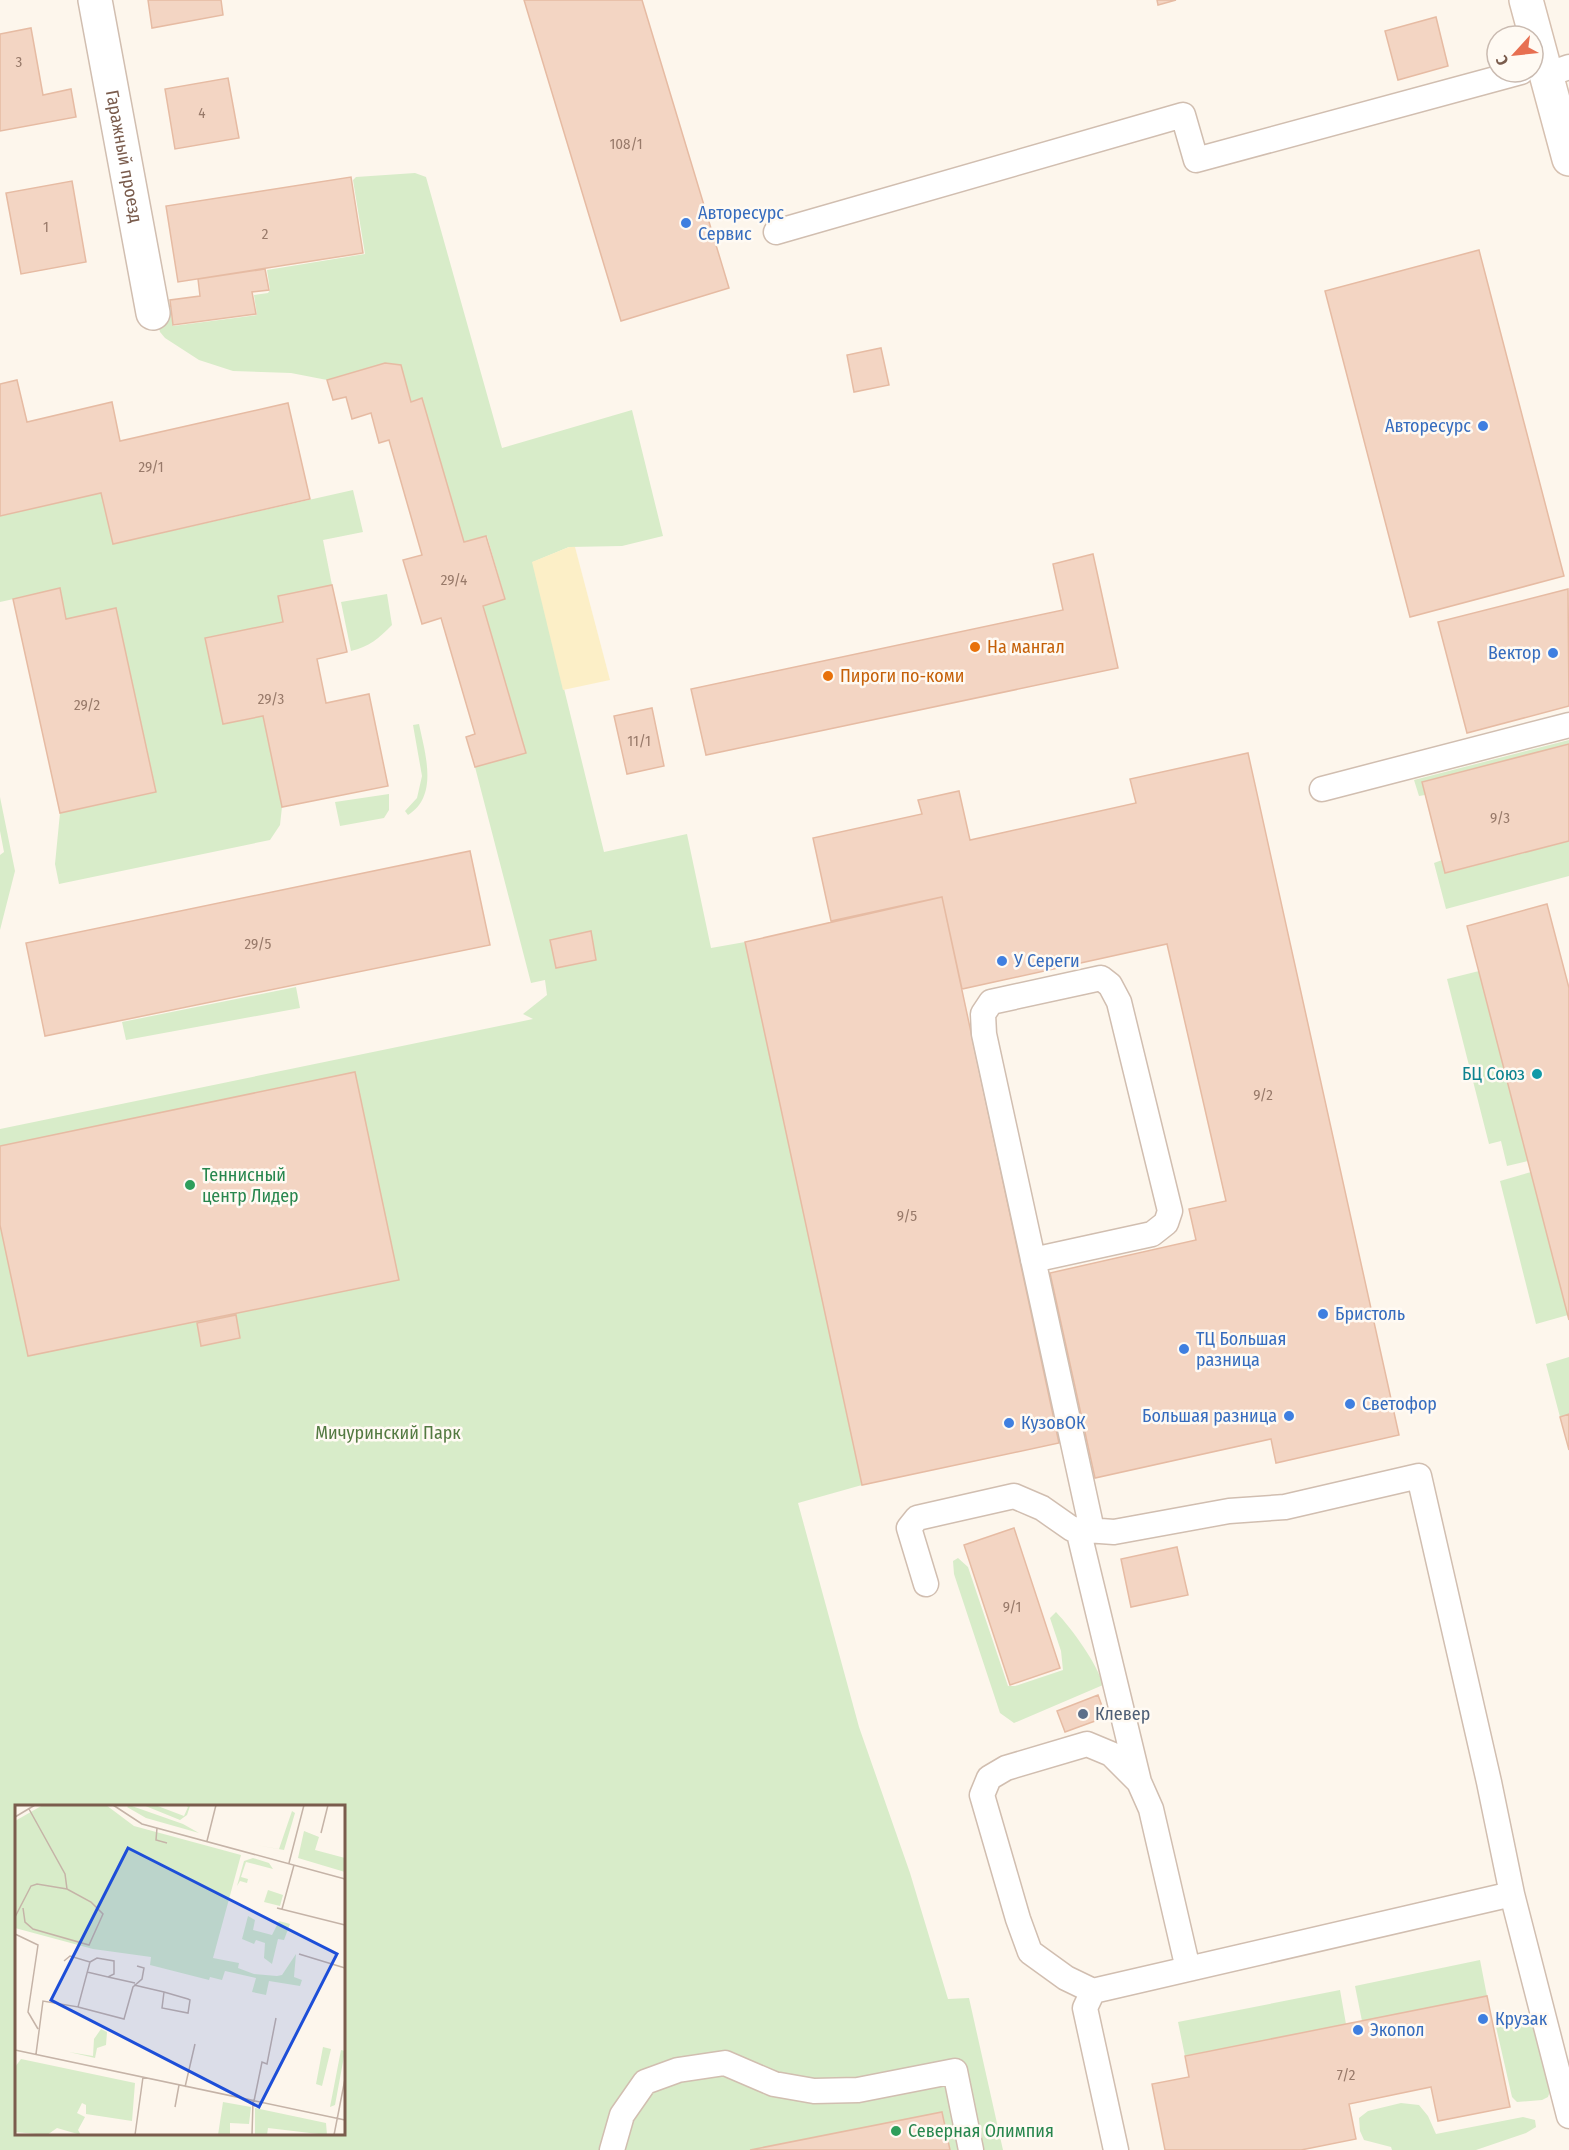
<svg xmlns="http://www.w3.org/2000/svg" width="1569" height="2150" viewBox="0 0 1569 2150" font-family="'Fira Sans Condensed',sans-serif">
<rect width="100%" height="100%" fill="#fdf6ec"/>
<path fill="#d8ecc9" fill-rule="evenodd" d="M415,173L426,177L502,448L632,410L663,536L622,546L569,547L533,562L604,852L687,834L711,948L745,942L862,1485L798,1503L859,1727L910,1873L948,1999L969,1998L1003,2150H0V1129L533,1019L523,1014L547,995L545,980L531,983L475,767L525,753L483,606L505,599L487,536L464,542L421,399L411,402L401,365L385,363L327,380L291,373L233,371L199,360L165,338L160,332L158,322L166,299L169,301L173,326L257,315L254,295L268,293L270,290L267,270L365,254L353,180L356,177ZM16,1806H344V2134H16Z
M353,490L363,532L323,540L332,585L278,596L283,622L205,638L223,724L263,716L282,807L280,825L270,840L59,884L55,864L60,813L156,791L116,608L66,619L59,589L0,602V516L101,493L113,544Z
M387,594L392,625C379,638 369,647 351,651L341,602Z
M419,724C425,753 439,796 408,815L405,811L417,798L422,776L413,725Z
M1569,740V744L1422,782L1425,795L1419,796L1414,780Z
M389,794V810L384,818L340,826L335,802Z
M0,797L15,871L0,930V855L4,852L0,831Z
M1569,841V876L1446,909L1434,863L1442,860L1446,873Z
M1479,971L1528,1161L1507,1166L1501,1141L1489,1144L1447,979Z
M296,987L300,1008L126,1040L122,1022Z
M1531,1172L1568,1315L1536,1324L1500,1181Z
M1569,1357V1414L1560,1417L1546,1364Z
M958,1558L968,1567L1008,1686H1015L1063,1670L1061,1651L1050,1618L1056,1612C1072,1629 1097,1663 1103,1685L1014,1723L1000,1713L954,1574L953,1561Z
M1480,1960L1487,1996L1362,2021L1355,1986Z
M1340,1990L1346,2024L1185,2056L1178,2022Z
M1520,2013L1529,2017L1538,2038L1550,2091L1548,2097L1542,2100L1517,2102L1512,2097L1494,2018Z
M1401,2103L1419,2105L1428,2116L1436,2134L1523,2117L1535,2120L1536,2127L1526,2133L1476,2150H1392L1391,2147L1364,2140L1360,2131L1359,2118L1368,2111Z"/>
<path fill="#fcefc7" d="M569,547H575L610,680L563,690L532,562Z"/>
<path fill="#f3d5c3" stroke="#e6bba3" stroke-width="1.5" d="M148,0H221L223,15L152,28Z
M524,0H642L729,288L621,321Z
M1157,0H1176L1158,5Z
M1436,17L1448,66L1398,80L1385,31Z
M31,28L43,95L71,89L76,117L0,131V34Z
M228,78L239,138L175,149L165,89Z
M351,177L363,253L178,282L166,206Z
M72,181L86,262L21,274L6,193Z
M1479,250L1564,576L1410,617L1325,291Z
M265,269L269,290L252,292L256,314L173,325L170,300L200,296L198,279Z
M881,348L889,385L854,392L847,355Z
M385,363L401,365L411,402L422,398L464,542L486,536L505,599L483,606L526,753L475,767L466,737L475,734L441,618L422,624L403,560L422,555L389,440L379,443L371,413L352,419L346,397L333,400L327,380Z
M17,380L27,422L112,402L120,441L288,403L310,499L113,544L101,493L0,516V384Z
M1093,554L1118,668L706,755L691,689L1063,610L1053,564Z
M332,585L347,652L317,659L326,703L369,694L388,786L282,807L263,716L223,724L205,638L283,622L278,596Z
M60,588L66,619L116,608L156,792L60,813L13,599Z
M1568,589L1569,706L1467,733L1438,622Z
M652,708L664,766L627,774L614,716Z
M1569,744V841L1445,873L1422,782Z
M1248,753L1399,1435L1276,1463L1271,1439L1095,1478L1050,1273L1196,1240L1189,1209L1226,1201L1167,944L962,989L942,897L831,921L813,838L922,814L918,800L959,791L970,840L1136,803L1130,779Z
M470,851L490,945L45,1036L26,943Z
M942,897L1059,1443L862,1485L745,942Z
M1547,904L1569,988V1320L1467,926Z
M591,931L596,960L556,968L550,940Z
M355,1072L399,1280L28,1356L0,1225V1146Z
M236,1315L240,1338L201,1346L197,1323Z
M1569,1414V1450L1560,1417Z
M1014,1528L1060,1668L1010,1685L964,1545Z
M1177,1547L1188,1595L1131,1607L1121,1559Z
M1098,1695L1106,1717L1065,1732L1057,1711Z
M1487,1996L1510,2107L1438,2121L1431,2087L1349,2104L1356,2139L1301,2150H1165L1152,2084L1189,2077L1185,2056Z
M942,2112L950,2150H750Z"/>
<g fill="none" stroke-linecap="round" stroke-linejoin="round">
<g stroke="#d1beb0" stroke-width="27">
<path id="lane" d="M1546,75L1569,67
M776,232L1183,115L1196,160L1521,72
M1322,789L1569,725
M1033,1260L1152,1234L1166,1223L1170,1211L1119,1002L1110,985L1101,978L991,1002L983,1014L984,1034L1092,1530
M1078,1529L1139,1782
M926,1584L909,1528L917,1518L1014,1496L1042,1508L1072,1529L1114,1532L1229,1511L1285,1507L1419,1476L1489,1782L1512,1894
M1093,1991L1066,1978L1030,1952L1018,1919L982,1795L989,1778L1006,1768L1087,1744L1111,1754L1139,1782L1151,1809L1188,1969
M612,2150L622,2115L645,2082L678,2070L725,2063L774,2084L814,2091L858,2090L955,2071L971,2150
M1116,2150L1085,2008L1093,1991L1512,1894L1569,2116"/>
</g>
<g stroke="#d1beb0" stroke-width="36">
<g id="street">
<path id="s1" d="M95,0L153,313"/>
</g>
</g>
<g stroke="#d6c0b0" stroke-width="36">
<path id="secondary" d="M1526,0L1569,159"/>
</g>
<use href="#lane" stroke="#fff" stroke-width="24"/>
<use href="#street" stroke="#fff" stroke-width="33"/>
<use href="#secondary" stroke="#fff" stroke-width="33"/>
</g>
<g fill="#3f7fe0" stroke="#fffaf3" stroke-width="2">
<circle cx="686" cy="223" r="6"/>
<circle cx="1483" cy="426" r="6"/>
<circle cx="1553" cy="653" r="6"/>
<circle cx="1002" cy="961" r="6"/>
<circle cx="1323" cy="1314" r="6"/>
<circle cx="1184" cy="1349" r="6"/>
<circle cx="1350" cy="1404" r="6"/>
<circle cx="1289" cy="1416" r="6"/>
<circle cx="1009" cy="1423" r="6"/>
<circle cx="1483" cy="2019" r="6"/>
<circle cx="1358" cy="2030" r="6"/>
</g>
<g fill="#e8710a" stroke="#fffaf3" stroke-width="2">
<circle cx="975" cy="647" r="6"/>
<circle cx="828" cy="676" r="6"/>
</g>
<circle fill="#0f9aa8" stroke="#fffaf3" stroke-width="2" cx="1537" cy="1074" r="6"/>
<g fill="#2e9e5b" stroke="#fffaf3" stroke-width="2">
<circle cx="190" cy="1185" r="6"/>
<circle cx="896" cy="2131" r="6"/>
</g>
<circle fill="#5c6f8a" stroke="#fffaf3" stroke-width="2" cx="1083" cy="1714" r="6"/>
<g text-anchor="middle" dominant-baseline="central" stroke-width="5" stroke-linejoin="round" paint-order="stroke">
<g font-size="15" fill="#987a6a">
<text x="19" y="62">3</text>
<text x="202" y="113">4</text>
<text x="626" y="144">108/1</text>
<text x="46" y="227">1</text>
<text x="265" y="234">2</text>
<text x="151" y="467">29/1</text>
<text x="454" y="580">29/4</text>
<text x="271" y="699">29/3</text>
<text x="87" y="705">29/2</text>
<text x="639" y="741">11/1</text>
<text x="1500" y="818">9/3</text>
<text x="258" y="944">29/5</text>
<text x="1263" y="1095">9/2</text>
<text x="907" y="1216">9/5</text>
<text x="1012" y="1607">9/1</text>
<text x="1346" y="2075">7/2</text>
</g>
<g font-size="18" fill="#7a5c4d" stroke="#fffaf3">
<text stroke="none"><textPath href="#s1" startOffset="159">Гаражный проезд</textPath></text>
</g>
<g font-size="18" fill="#366cbe" stroke="#fffaf3" text-anchor="start">
<text x="698" y="213">Авторесурс<tspan x="698" dy="21">Сервис</tspan></text>
<text x="1471" y="426" text-anchor="end">Авторесурс</text>
<text x="1541" y="653" text-anchor="end">Вектор</text>
<text x="1014" y="961">У Сереги</text>
<text x="1335" y="1314">Бристоль</text>
<text x="1196" y="1339">ТЦ Большая<tspan x="1196" dy="21">разница</tspan></text>
<text x="1362" y="1404">Светофор</text>
<text x="1277" y="1416" text-anchor="end">Большая разница</text>
<text x="1021" y="1423">КузовОК</text>
<text x="1495" y="2019">Крузак</text>
<text x="1370" y="2030">Экопол</text>
</g>
<g font-size="18" fill="#c56008" stroke="#fffaf3" text-anchor="start">
<text x="987" y="647">На мангал</text>
<text x="840" y="676">Пироги по-коми</text>
</g>
<g font-size="18" fill="#0d838f" stroke="#fffaf3" text-anchor="end">
<text x="1525" y="1074">БЦ Союз</text>
</g>
<g font-size="18" fill="#27864d" stroke="#fffaf3" text-anchor="start">
<text x="202" y="1175">Теннисный<tspan x="202" dy="21">центр Лидер</tspan></text>
<text x="908" y="2131">Северная Олимпия</text>
</g>
<g font-size="18" fill="#537a41" stroke="#fffaf3">
<text x="388" y="1433">Мичуринский Парк</text>
</g>
<g font-size="18" fill="#4e5e75" stroke="#fffaf3" text-anchor="start">
<text x="1095" y="1714">Клевер</text>
</g>
</g>
<g transform="translate(15 1805)">
<rect width="330" height="330" fill="#fdf6ec"/>
<path d="M28,0H91L119,21L226,50L198,153L224,158L223,163L239,169L262,171L267,170L281,149L279,172L287,175L285,181L254,176L251,190L237,187L241,173L210,166L207,175L195,172L194,175L135,160L136,152L78,144L0,123V16ZM114,0L168,19L184,28L131,13L112,2ZM128,0H140L169,11L173,2L170,0L175,1L172,10L165,15ZM277,6L280,8L269,45L234,39L264,44ZM289,26L304,32L300,45L330,53V67L283,53ZM238,53L254,58L258,64L231,57L226,72L233,74L232,78L225,76L222,81L229,56ZM253,85L268,90L265,101L249,97ZM233,111L240,115L238,125L257,130L264,116L275,119L269,135L263,134L257,159L249,153L250,138L241,135L239,139L227,134ZM86,224L92,227L91,240L82,243L80,253L54,247L78,251L79,234ZM308,242L316,244L307,281L301,279ZM326,245L330,246L320,300L315,302ZM6,254L120,278L117,316L71,309V300L67,298L62,308L70,312L63,325L66,330L42,323L32,330L0,327V262ZM208,297L236,302L234,319L215,318V330H203ZM240,303L311,318L312,330L253,323L252,330H240Z" fill="#d8ecc9"/>
<path fill="none" stroke="#c5b3a7" stroke-width="1.5" d="M98,0L127,19L330,74M14,4L50,69L52,84M0,12L20,0M142,23L141,35L152,38M306,28L313,0M192,36L201,0M274,58L289,0M262,103L330,120M267,104L279,60M0,112L16,81L22,79L52,84L76,97L88,109L74,140L18,124L10,117L8,103M0,129L23,140L13,207L23,224M284,149L330,163M72,167L93,172L99,169V156L82,153L75,157M93,172L120,178M119,180L149,187L173,194L175,195L173,208L147,203L149,187M63,202L109,214L118,182L127,174L129,163L122,161M0,245L330,315M21,249L28,196L63,202L75,157L55,151L49,156M170,282L180,239M239,296L247,257L252,259L261,213M160,302L164,280M120,330L128,272M237,330L238,296M319,330L330,274"/>
<path fill="#1d4ed8" fill-opacity="0.15" stroke="#1d4ed8" stroke-width="3" d="M113,43L322,149L244,302L36,195Z"/>
<rect width="330" height="330" fill="none" stroke="#7a5c4d" stroke-width="3"/>
</g>
<g transform="translate(1515 54) rotate(243)"><circle r="28" fill="#fffaf3" stroke="#cabbb1" stroke-width="1.5"/>
<path d="M0-4.5L10 22L0 15L-10 22Z" fill="#e76f51"/>
<text y="-9" font-size="16" font-weight="bold" text-anchor="middle" fill="#7a5c4d">С</text>
</g>
</svg>
